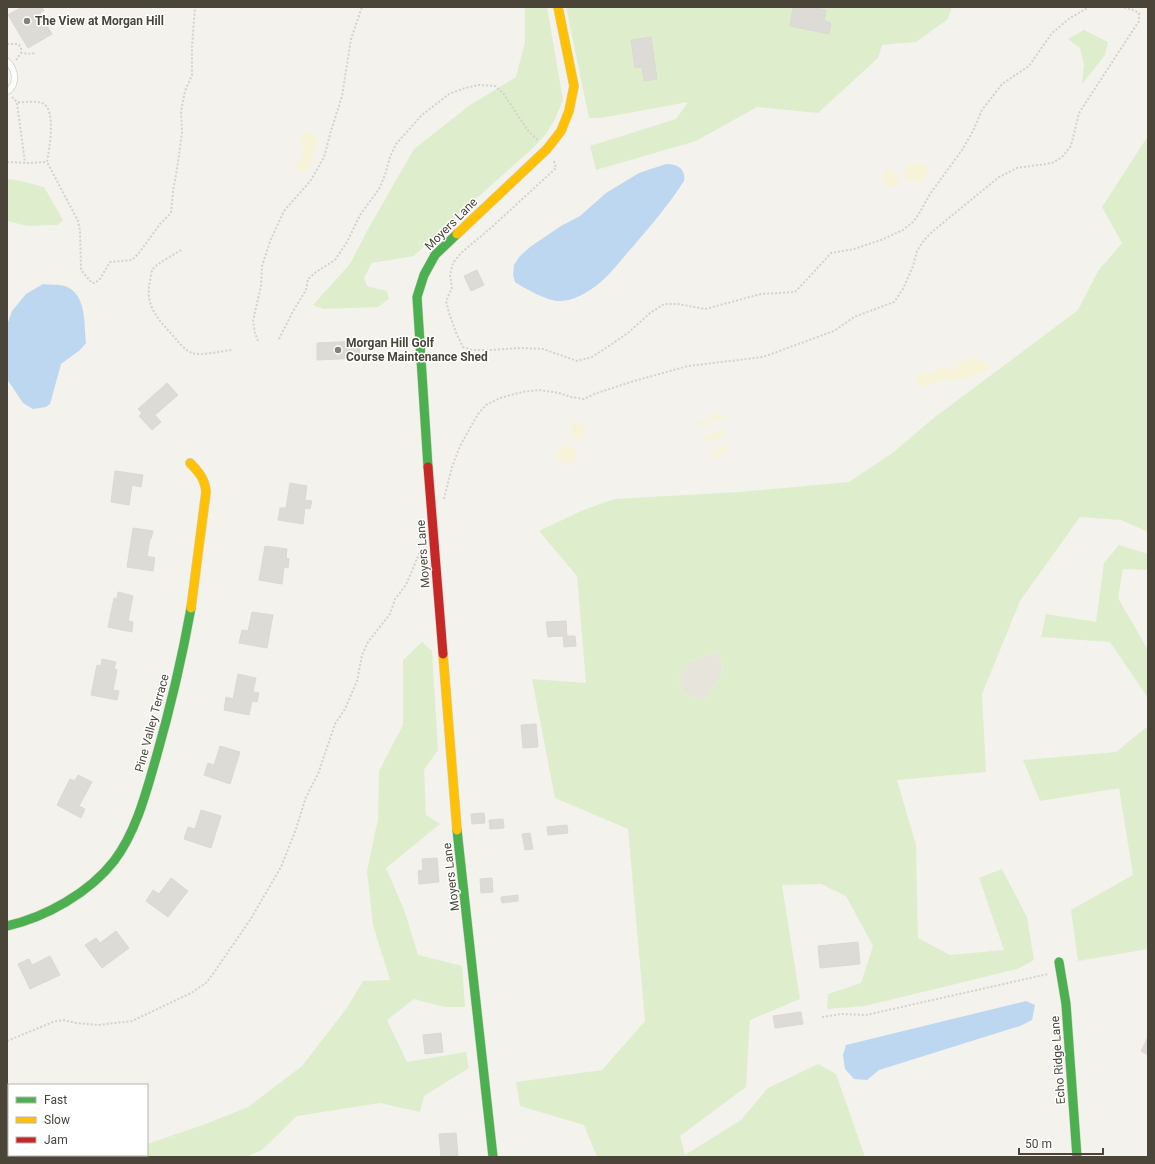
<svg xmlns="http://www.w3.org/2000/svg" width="1155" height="1164" viewBox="0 0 1155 1164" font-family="Roboto,sans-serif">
<rect width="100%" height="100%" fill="#f3f2ed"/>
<path fill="#e7e4db" d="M718,652L723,672L704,701L683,693L679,680L688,663Z"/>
<path fill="#deeecd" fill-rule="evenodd" d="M525,7H547L563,100L555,119L546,134L532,149L450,222L414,256L372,263L364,278L367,286L387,291L389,299L378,307L323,309L313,305L350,264L367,231L414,149L470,105L516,77L525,42Z
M566,7H952L948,19L916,42L882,45L878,58L818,113L757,107L696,141L596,170L590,146L676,119L688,102L601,118H589Z
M1084,30L1108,42L1105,55L1082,84L1084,64L1080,48L1068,39Z
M1148,136V532L1121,520L1080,517L1020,601L982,694L986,772L897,780L916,845L918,938L950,955L1004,950L979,878L1002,869L1027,917L1034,960L1017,969L865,1006L827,1009L828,994L861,983L873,946L846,896L821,884L782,885L800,999L750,1020L746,1087L680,1136L685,1155L741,1120L768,1088L818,1064L836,1074L865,1157H597L584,1125L520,1106L516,1082L602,1070L645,1021L628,829L555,798L532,679L586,683L577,576L539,531L581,511L614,499L739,492L849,482L894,452L931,420L1078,310L1098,271L1122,243L1102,207ZM718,652L723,672L704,701L683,693L679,680L688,663Z
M7,179L21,181L44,187L63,220L58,225L28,226L7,221Z
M1119,545L1148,554V570L1123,569L1118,598L1148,650V698L1110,642L1041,637L1046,614L1096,622L1104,563Z
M422,642L432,651L438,750L424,770L426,815L440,824L386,868L405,912L418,955L462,966L465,1007H445L414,999L387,1020L407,1062L466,1052L469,1068L424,1096L420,1112L380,1103L297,1116L262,1150L246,1157H109L114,1155H147V1144L203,1125L248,1107L302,1066L346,1009L363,981L390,980L373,925L367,871L378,819L379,771L403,725V660Z
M1148,726V949L1078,961L1071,910L1133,875L1119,788L1040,801L1023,760L1116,752Z"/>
<path fill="#f6f3d8" d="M307,131L315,136L318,142L316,147L312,150C313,159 313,161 308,170C303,173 299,171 295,167V165L303,160L301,154L304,149C300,142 299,135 307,131Z
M920,163H924C930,170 928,177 920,182L915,180L906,181L904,173L905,167L911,164Z
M888,169L897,175L899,181L897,186L887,187L882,178L884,173Z
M974,358C980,359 984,361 989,366L988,369L981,373L956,381L945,380L922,386L920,385L916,382V375L918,374L933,373L941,367L952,370L960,362Z
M715,413L724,414L726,417L724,419L710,421L697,427L694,425L695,423L713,417Z
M577,423L582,424L584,427V431L580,439L573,437L570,432L571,425Z
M724,428L725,433L722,437L705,442L704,439L705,437Z
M726,444L729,447L728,450L714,459L711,457L710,455Z
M566,445H567L572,447L577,454L573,462L568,465L563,461L558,460L555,458L556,453Z"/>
<path fill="#bed7f0" d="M666,164C678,164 686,169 684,181C668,206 648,229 629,251C620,261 613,271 603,280C592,290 575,301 560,301C549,302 524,288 515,282L513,275L514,265L519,257L530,247L561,226L580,216L606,193L639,173Z
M43,284C49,285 59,284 65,286C87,294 84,324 86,343L80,350L61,364L50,404L46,407L33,409L23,403L7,379V325L12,311L26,294Z
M1026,1001L1035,1005L1032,1020L1020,1026L879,1070L867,1080L854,1079L845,1069L843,1055L846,1045Z"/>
<path fill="#dddbd6" stroke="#dcd9d3" d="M22,7H42L44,11L40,13L52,34L28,48L8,15Z
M793,7H810L826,10L824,21L831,23L829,34L790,26Z
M651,37L657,79L644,81L642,67L635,68L631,40Z
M477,270L484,285L471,291L464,276Z
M359,341L360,358L317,360V343Z
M167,383L178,395L155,415L161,422L152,430L139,416L142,413L138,409Z
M115,471L143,475L141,487L132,485L129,505L111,502Z
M290,483L307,486L305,500L312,501L310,509L305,508L303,524L278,520L280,508H286Z
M133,528L153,531L151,539H150L147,556L155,558L153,571L127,567Z
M265,546L287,549L286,558L289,559L288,568L284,567L282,584L259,580Z
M118,592L133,596L128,621L133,622L132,632L108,627L114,598L117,599Z
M252,612L273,615L267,648L239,643L242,630L248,631Z
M566,621L567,636H575L576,646L564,647L563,636L548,637L546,622Z
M102,659L116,662L114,669L117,670L113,690L119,691L117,700L91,695L97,665L101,666Z
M238,674L256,678L253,692L259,693L257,702L252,701L249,715L224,710L226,697L233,699Z
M536,724L538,747L523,748L521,725Z
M220,746L240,752L230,784L204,775L208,763L214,765Z
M78,775L92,782L79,806L85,809L81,818L57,805L70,779L75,781Z
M201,810L221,816L211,848L184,839L188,827L195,829Z
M484,813L485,823L472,824L471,814Z
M503,819L504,828L490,829L489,820Z
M567,825L568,833L548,835L547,827Z
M530,833L533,849L525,850L522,834Z
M437,858L439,882L419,884L418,871L423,870L422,859Z
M171,878L188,891L168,917L146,901L153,890L159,894Z
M492,878L493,892L481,893L480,879Z
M518,895V901L502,903L501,897Z
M116,931L129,948L102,968L85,945L96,938L100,943Z
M858,942L860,964L820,968L818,946Z
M50,956L60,975L30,989L18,964L29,959L32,965Z
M801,1012L803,1024L775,1028L773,1016Z
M441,1033L443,1052L425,1054L423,1035Z
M1148,1037V1055L1141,1051Z
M456,1133L458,1156L439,1157H441L439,1134Z"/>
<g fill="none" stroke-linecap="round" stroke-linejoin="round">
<g stroke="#d1d0cb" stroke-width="7">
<path id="lane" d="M7,61C16,70 18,84 7,92"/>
</g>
<g stroke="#d2d0c4" stroke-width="10">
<path id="fast" d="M428,467L417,297L424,275L435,255L457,234
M457,830L493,1157
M7,926C46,917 89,893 114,861C136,832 146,793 156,758C170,709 182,658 191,608
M1059,962L1066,1004L1077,1157"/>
</g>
<g stroke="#d2d0c4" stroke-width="10">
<path id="slow" d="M457,234L547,149L561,131L569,111L574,86L558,7
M190,463C199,472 205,479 206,492L191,608
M443,654L457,830"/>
</g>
<g stroke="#d2d0c4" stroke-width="10">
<path id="jam" d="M428,467L443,654"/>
</g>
<path stroke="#d3d2cb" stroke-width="2" stroke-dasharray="2 2" stroke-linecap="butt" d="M7,44H18L21,47V53
M16,60L21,53L32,54L36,52
M12,97L17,102C25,103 33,100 42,103C57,108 49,150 47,162L78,221L80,231L81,270L92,283H95L100,279L110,262L132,260L139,253L160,224L171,213L173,191L177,169L182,133L181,111L185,91L192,75V47L195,7
M17,103L25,163
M554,161L556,168L493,226L461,253L453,263L450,275L452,288L446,301L449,313L457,335L463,347L472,350H491L520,348L543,349L577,361L592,357L612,344L629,332L650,313L664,304H678L705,309L761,294L795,292L811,275L831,253L854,249L881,240L903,230L914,221L920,212L930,194L962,150L973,131L982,110L1002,84L1029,66L1052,33L1070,18L1089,7
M7,162L29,163L47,162
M181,250C175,254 156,264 153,269C151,272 151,277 150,281C144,307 160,321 176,339C180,344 186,351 192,353C202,356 221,351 232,350
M279,339L292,313L306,290L308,279L316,272L335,260L347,242L360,215L379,189L385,175L390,157L396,144L422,115L449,94L465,88L479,85L495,86L503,93L529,132L538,140
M258,341L255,333L253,321L261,286L262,266L271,239L284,211L311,180L324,157L331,131L342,96L351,39L362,7
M444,499L452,467L460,446L478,414L486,405L500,398L522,392L539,390L559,393L571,397L584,399L594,394L634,381L688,366L763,357L834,331L854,317L894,302L903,289L913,266L917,251L924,240L933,231L999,177L1017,168L1052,163L1062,157L1071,146L1079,113L1139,21V13L1131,9L1121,7
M822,1017L842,1014L866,1015L1048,974
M7,1041L53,1022L63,1020L76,1023L98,1025L132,1021L191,993L206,983L215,971L250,920L281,867L296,829L306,797L318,774L335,724L345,709L357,681L362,655L368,642L390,614L395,599L406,585L421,549
M7,1128L9,1129"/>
<use href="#lane" stroke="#fdfdfc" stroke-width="5.5"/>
<use href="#fast" stroke="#4caf50" stroke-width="9"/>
<use href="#slow" stroke="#ffc107" stroke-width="9"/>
<use href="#jam" stroke="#c62828" stroke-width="9"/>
</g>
<g fill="#858277" stroke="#fff" stroke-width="1.5">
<circle cx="27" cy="21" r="4"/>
<circle cx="338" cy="350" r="4"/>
</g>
<g text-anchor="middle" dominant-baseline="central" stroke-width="3" stroke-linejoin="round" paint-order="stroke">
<g font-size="12" font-weight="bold" fill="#4a4538" stroke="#fff" text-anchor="start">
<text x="35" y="21">The View at Morgan Hill</text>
<text x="346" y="343">Morgan Hill Golf<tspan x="346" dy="14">Course Maintenance Shed</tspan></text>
</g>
<g font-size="12" fill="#4a4538" stroke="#fff">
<text transform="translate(451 224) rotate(-45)">Moyers Lane</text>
<text transform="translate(423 554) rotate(-94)">Moyers Lane</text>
<text transform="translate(152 723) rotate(-75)">Pine Valley Terrace</text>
<text transform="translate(451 877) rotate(-97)">Moyers Lane</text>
<text transform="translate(1058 1060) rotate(-94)">Echo Ridge Lane</text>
</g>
</g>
<rect width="1155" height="1164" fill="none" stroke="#4a4538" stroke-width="16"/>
<rect x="8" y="1084" width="140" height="72" fill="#ffffff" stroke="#b7b5af"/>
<rect x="16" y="1097" width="20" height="6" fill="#4caf50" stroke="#b7b5af"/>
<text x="44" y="1104" font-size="12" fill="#4a4538">Fast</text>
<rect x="16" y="1117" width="20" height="6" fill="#ffc107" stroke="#b7b5af"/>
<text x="44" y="1124" font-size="12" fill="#4a4538">Slow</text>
<rect x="16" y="1137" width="20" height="6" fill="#c62828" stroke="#b7b5af"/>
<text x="44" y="1144" font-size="12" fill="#4a4538">Jam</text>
<path d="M1019 1148v6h84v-6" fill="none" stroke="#4a4538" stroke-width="2"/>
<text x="1025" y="1148" font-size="12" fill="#4a4538" stroke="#ffffff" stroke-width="3" paint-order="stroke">50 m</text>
</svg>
